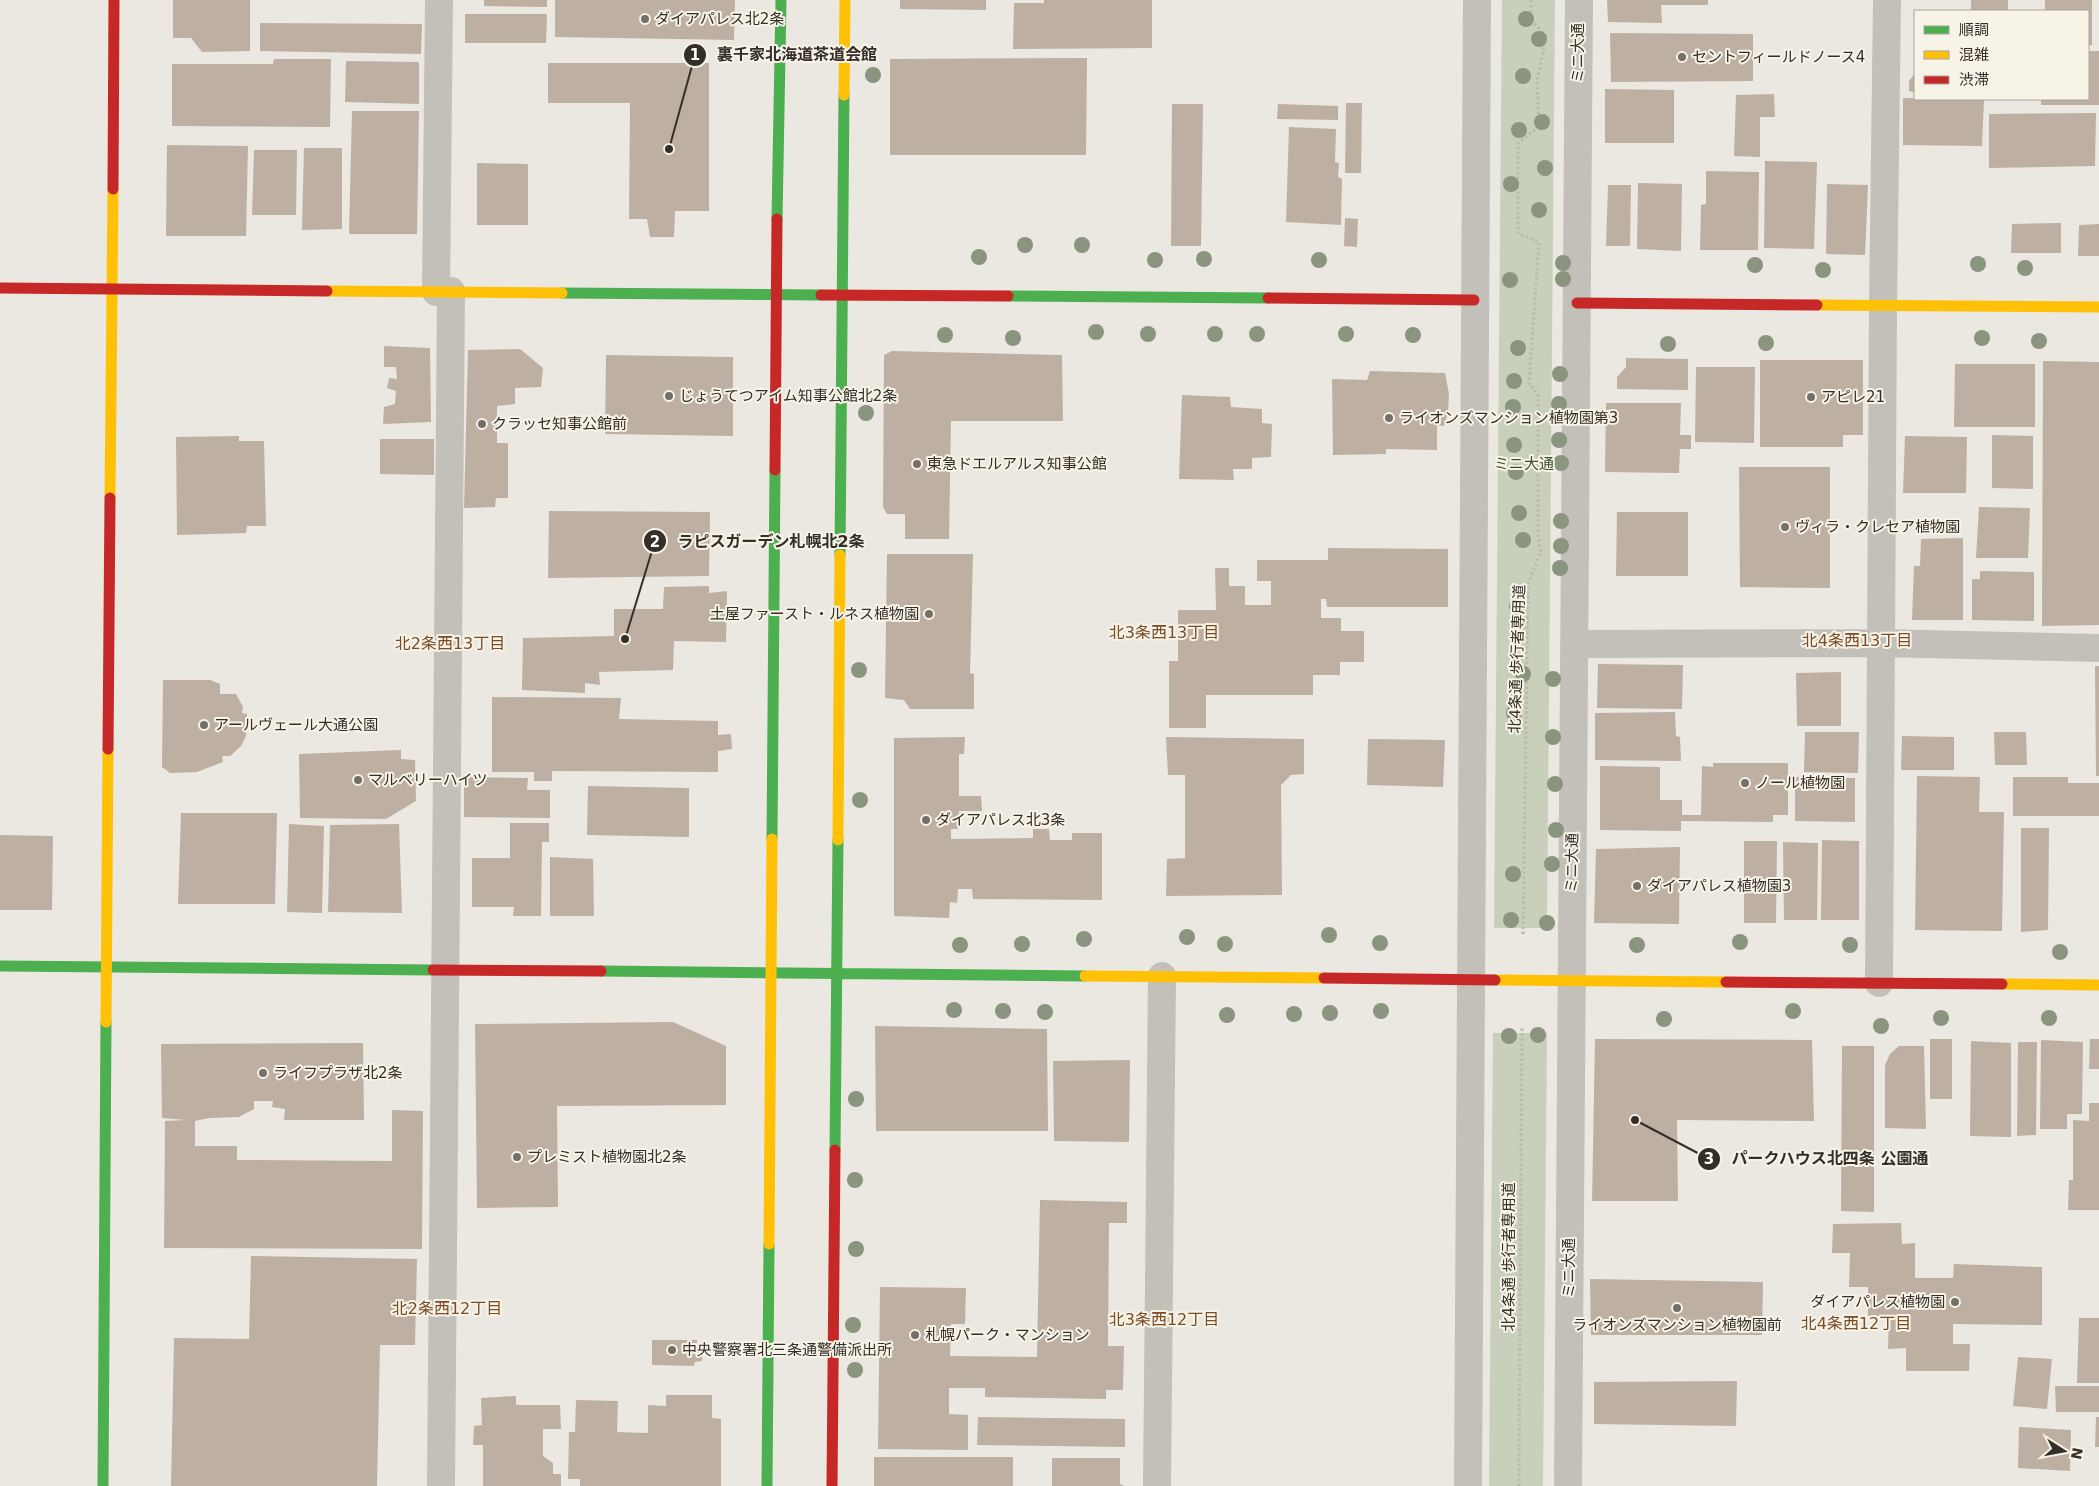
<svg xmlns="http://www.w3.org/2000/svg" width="2099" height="1486" viewBox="0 0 2099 1486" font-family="'DejaVu Sans','Noto Sans JP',sans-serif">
<rect width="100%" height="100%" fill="#eae8e0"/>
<path fill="#c8d0bb" d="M1502,0H1555L1547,928H1494Z
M1493,1033H1547L1543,1486H1489Z"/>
<path fill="#bdb0a3" d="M173,0H250V51L202,52L191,38H173Z
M484,0H547V7L484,6Z
M555,0H735L734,40L555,37Z
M900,0H986V10L900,9Z
M1044,0H1152V48L1013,49L1014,3H1044Z
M1607,0H1708V5H1661L1662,23L1608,22Z
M1971,0H2008V11H1971Z
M2045,0H2092V45H2088V11H2045Z
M465,14H547L546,43H465Z
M260,23L422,24L421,54L260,51Z
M1610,33L1753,34V81L1611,82Z
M2088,51H2099V105H2041V99H2088Z
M1087,58L1086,155H890V59Z
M274,59H331L330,127L172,126V64H273Z
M346,61L419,62V104L345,102Z
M548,63H709V211H675L674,237H650L647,219H629L630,103H548Z
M1915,73V92L1909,91V81Z
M1605,89L1674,90V143H1605Z
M1774,94L1775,117H1760V157L1734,156L1736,95Z
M1903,98L1984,100L1982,146L1903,145Z
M1346,103H1362L1361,173H1345Z
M1172,104H1203L1201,246H1171Z
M1278,104L1338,106V120L1277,119Z
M352,111H419L417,234H349Z
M2096,113L2095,166L1989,168V114Z
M1289,127L1336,129L1335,162L1339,163L1338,177L1342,179L1341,225L1286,222Z
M167,145L248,146L246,236H166Z
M304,148H342V229L302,230Z
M254,150H297L296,215H252Z
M1765,161L1817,162L1814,249L1764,248Z
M477,163L528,164V225H477Z
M1706,171L1759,172L1758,250H1700L1701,205L1706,204Z
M1638,183L1682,184L1681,251L1637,249Z
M1827,184L1868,185L1865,255L1826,254Z
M1608,185H1631L1630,246H1606Z
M1345,218L1358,219L1357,247L1344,246Z
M2061,223V253H2011L2012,224Z
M2099,224V256H2078L2079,225Z
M384,346L430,348L431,422L383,424L384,407L395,404L396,391L387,388L389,378L397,379L396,367H384Z
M520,349L543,368L541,387L515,388V404L497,406V443H508V498H496L495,507L464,508L468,350Z
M892,351L1062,355L1063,421H951L949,539H905V514H887L883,507L884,355Z
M606,355L733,357V436L605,434Z
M1626,358L1688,359V390L1617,389V377L1626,367Z
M1760,360H1863V435H1843V447H1760Z
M2043,361L2099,362V625L2042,626Z
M1955,364H2035V427H1954Z
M1696,367H1755L1754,443L1695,442Z
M1370,371L1445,373L1449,394L1448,412L1444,426L1437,425V450L1386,449V454L1333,455L1332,379L1367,380Z
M1182,395L1230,397L1231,407L1262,409V423L1272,424L1271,457L1252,458V469H1233L1234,480L1179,479Z
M1606,403H1681L1680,435H1691V449H1680L1679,473L1605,472Z
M1992,435L2033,436V489L1992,488Z
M239,436V441H264L266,526H247L246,533L177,535L176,437Z
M1905,436L1967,437L1966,493H1903Z
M380,439H434V475L380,474Z
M1739,467H1830V588L1740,587Z
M1979,507L2030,508L2028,558H1976Z
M549,511L710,512L709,576L548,578Z
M1617,512H1688V576H1616Z
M1963,538V620H1912L1914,566H1920L1921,539Z
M1328,548L1448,549V607H1327L1326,599H1321V618H1341V631H1364V662H1340V675H1313V695H1206V728H1169V661H1178V610H1216L1215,568H1229V586H1245V605H1271V581H1257V560H1328Z
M887,554H973L970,673L974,674V709H910L904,700L885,698Z
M1980,571L2034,572V621L1972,620V579H1980Z
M709,586V593L727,591L726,642L674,641L673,670L599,672L600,685L585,683V693L522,690L523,638L614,636V609H663L664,587Z
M1598,664L1683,665L1682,709L1597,708Z
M2095,666H2099V776H2096Z
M1841,672V726H1797L1796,673Z
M163,680H210L220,684V694H236L243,707L242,713L247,714L246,736L241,746L230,756H222L223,762L197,772L170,773L162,767Z
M492,697L621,698L619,719L718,721V735L731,734L732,749L718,751V772L552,771V781H534V772H492Z
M1675,712L1676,736L1680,737L1681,761L1595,760V713Z
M1805,732H1859L1858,773L1804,772Z
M1994,732H2026L2027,765H1995Z
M1902,736L1954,737V770H1901Z
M965,737L964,754H959V796H981L982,811H959L958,829H951V839L1033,838V829H1049L1050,840H1072V833H1102V900L973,899L972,889H958L957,903L950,902L949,918L894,916V738Z
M1166,737L1304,739V774L1291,775L1281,785L1282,895L1166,896L1167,859L1185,858V775H1168Z
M1368,739L1445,740L1443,787L1367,785Z
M401,750V759L415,760L416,801L386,819L300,818L299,754Z
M1713,763H1788V815H1773V822L1681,821V831L1600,830V766L1660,767V800H1682V815H1701L1702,766L1713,767Z
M1917,776L1980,777L1979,812H2004L2002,931L1915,930Z
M464,777L528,778L527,790H550V818L464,817Z
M1795,777L1855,778V822L1795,821Z
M2013,777H2068V783H2099V816H2013Z
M588,786L689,788V837L587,835Z
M181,813H277L275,904H178Z
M510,823H549V842H542L541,916H513L514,907H472V858H510Z
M289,824L324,826L322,913L287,912Z
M399,824L402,913L328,912L330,825Z
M2021,828H2049L2048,930L2021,932Z
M0,835L53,836L52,910H0Z
M1822,840L1859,841V920H1821Z
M1744,841H1777L1776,923H1744Z
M1783,842L1818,843L1817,920H1784Z
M1680,847L1679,924L1594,923L1596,849Z
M550,857L593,859L594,916H550Z
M673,1022L726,1046V1105L557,1106L558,1207L477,1208L475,1024Z
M875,1026L1047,1029L1048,1131H876Z
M1595,1039L1812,1040L1814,1121L1677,1120L1678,1201H1592Z
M1930,1039H1952V1099H1930Z
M2090,1039H2099V1069H2089Z
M2041,1040L2083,1042L2082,1114H2067V1129H2040Z
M1971,1041L2011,1043V1137L1970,1136Z
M2018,1042H2037L2036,1135L2017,1136Z
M363,1043L364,1120H284L285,1109L272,1107L273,1101H254V1109L239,1117L209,1118L195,1121V1146H237V1160L392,1161V1110L423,1111L422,1249L164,1248L165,1121L186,1120L162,1118L161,1044Z
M1842,1046H1874V1212L1841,1211Z
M1899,1046H1924L1926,1129L1885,1128V1065L1890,1054Z
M1130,1060L1129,1142L1054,1141L1053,1061Z
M2089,1103H2099V1210H2068L2069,1180H2073V1120L2089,1121Z
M1040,1200L1127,1202V1223H1109L1108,1346H1124L1123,1390H1106V1399L985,1397V1388H949V1414L968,1415V1450L878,1449L880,1287L966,1288L965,1324H951L950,1356L1037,1357Z
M1901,1223L1902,1244L1915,1243V1278H1953L1954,1264L2042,1267V1325L1953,1324V1344H1970L1969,1371H1906V1348L1888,1349L1889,1317L1868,1316V1287H1849L1850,1253H1832L1833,1224Z
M251,1256L417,1259L415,1345H380L377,1486H171L174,1338L249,1339Z
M1590,1279L1763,1282L1762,1335H1591Z
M2079,1318H2099V1383H2077Z
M652,1340H697V1345L703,1346L702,1361L695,1362L694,1366L652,1365Z
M2018,1357L2052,1359L2047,1409L2013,1406Z
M1737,1381L1736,1426L1594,1424V1382Z
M2055,1386H2099V1412H2056Z
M666,1395H712V1418L721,1419V1486H580V1479H568L569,1432H575L576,1400L618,1401L617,1432L648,1433V1405L666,1406Z
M516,1396V1405H560L561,1429H543V1456L553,1463V1474H561V1486H483V1445H473L474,1426L482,1425L481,1398Z
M978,1417L1125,1419V1447L977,1445Z
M2096,1417H2099V1447H2095Z
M2019,1427L2071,1430L2070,1471L2018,1468Z
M874,1457H1013V1486H874Z
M1052,1458H1120V1484L1124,1486H1052Z"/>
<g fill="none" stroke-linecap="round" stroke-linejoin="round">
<path stroke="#bcb8b2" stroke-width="3" stroke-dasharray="2.5 2.5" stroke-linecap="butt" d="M1531,0V20L1546,36
M1523,934L1528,584L1541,551L1538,536V395L1529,383L1539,242L1518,233V143L1539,127L1537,80L1544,47
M1519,1486L1522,1028"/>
<path stroke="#c3c0b9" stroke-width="28" d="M436,292L439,0
M1574,644L1880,643L2099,648
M1879,983L1883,306L1887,0
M441,1486L451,291
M1157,1486L1162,976
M1468,1486L1477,0
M1568,1486L1579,0"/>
<path stroke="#4caf50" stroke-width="11" d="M777,219L781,0
M562,293L821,295
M1008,296L1268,298
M840,555L844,95
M772,839L775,470
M0,966L433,970
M601,971L1085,976
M835,1150L838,840
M103,1486L106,1022
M767,1486L769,1244"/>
<path stroke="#ffc107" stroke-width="11" d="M844,95L845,0
M327,291L562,293
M1817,305L2099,307
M110,498L113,189
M838,840L840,555
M1085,976L1324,978
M1495,980L1726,982
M2002,984L2099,985
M106,1022L108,749
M769,1244L772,839"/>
<path stroke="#c62828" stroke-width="11" d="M113,189L114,0
M0,288L327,291
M821,295L1008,296
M1268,298L1474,300
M1577,303L1817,305
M775,470L777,219
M108,749L110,498
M433,970L601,971
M1324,978L1495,980
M1726,982L2002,984
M832,1486L835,1150"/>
</g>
<g fill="#8b947e">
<circle cx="1526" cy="19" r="8"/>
<circle cx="1539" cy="39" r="8"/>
<circle cx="873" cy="75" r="8"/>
<circle cx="1523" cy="76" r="8"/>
<circle cx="1542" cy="122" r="8"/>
<circle cx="1519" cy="130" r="8"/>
<circle cx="1545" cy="168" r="8"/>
<circle cx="1511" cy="184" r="8"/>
<circle cx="1539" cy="210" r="8"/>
<circle cx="1025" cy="245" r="8"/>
<circle cx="1082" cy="245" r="8"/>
<circle cx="979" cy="257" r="8"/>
<circle cx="1204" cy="259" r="8"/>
<circle cx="1155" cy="260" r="8"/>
<circle cx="1319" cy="260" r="8"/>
<circle cx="1563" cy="263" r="8"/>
<circle cx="1978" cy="264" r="8"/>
<circle cx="1755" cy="265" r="8"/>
<circle cx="2025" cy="268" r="8"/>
<circle cx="1823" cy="270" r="8"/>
<circle cx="1563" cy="279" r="8"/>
<circle cx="1510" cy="280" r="8"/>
<circle cx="1096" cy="332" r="8"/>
<circle cx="1148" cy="334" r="8"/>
<circle cx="1215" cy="334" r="8"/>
<circle cx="1257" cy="334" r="8"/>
<circle cx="1346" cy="334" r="8"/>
<circle cx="945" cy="335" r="8"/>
<circle cx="1413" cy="335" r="8"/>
<circle cx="1013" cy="338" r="8"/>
<circle cx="1982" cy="338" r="8"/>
<circle cx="2039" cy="341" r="8"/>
<circle cx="1766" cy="343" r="8"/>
<circle cx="1668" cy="344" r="8"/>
<circle cx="1518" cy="348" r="8"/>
<circle cx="1560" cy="374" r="8"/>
<circle cx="1514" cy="381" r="8"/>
<circle cx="1559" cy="404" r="8"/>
<circle cx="1513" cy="407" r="8"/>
<circle cx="866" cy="413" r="8"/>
<circle cx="1559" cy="440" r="8"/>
<circle cx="1514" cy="445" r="8"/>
<circle cx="1561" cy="463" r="8"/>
<circle cx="1516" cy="472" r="8"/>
<circle cx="1519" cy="513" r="8"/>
<circle cx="1561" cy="521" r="8"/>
<circle cx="1523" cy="540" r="8"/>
<circle cx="1561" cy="546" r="8"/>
<circle cx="1560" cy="568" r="8"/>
<circle cx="1517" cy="607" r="8"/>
<circle cx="859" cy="670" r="8"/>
<circle cx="1523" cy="674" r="8"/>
<circle cx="1553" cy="679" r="8"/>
<circle cx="1514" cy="713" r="8"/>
<circle cx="1553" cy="737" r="8"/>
<circle cx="1555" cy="784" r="8"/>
<circle cx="860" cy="800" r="8"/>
<circle cx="1556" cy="830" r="8"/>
<circle cx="1552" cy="864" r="8"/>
<circle cx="1513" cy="874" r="8"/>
<circle cx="1511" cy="920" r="8"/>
<circle cx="1547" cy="923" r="8"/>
<circle cx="1329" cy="935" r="8"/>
<circle cx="1187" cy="937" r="8"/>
<circle cx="1084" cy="939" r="8"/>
<circle cx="1740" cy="942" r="8"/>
<circle cx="1380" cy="943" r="8"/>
<circle cx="1022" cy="944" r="8"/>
<circle cx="1225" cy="944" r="8"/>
<circle cx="960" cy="945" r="8"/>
<circle cx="1637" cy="945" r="8"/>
<circle cx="1850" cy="945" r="8"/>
<circle cx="2060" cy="952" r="8"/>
<circle cx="954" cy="1010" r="8"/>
<circle cx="1003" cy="1011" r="8"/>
<circle cx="1381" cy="1011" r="8"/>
<circle cx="1793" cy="1011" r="8"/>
<circle cx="1045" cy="1012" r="8"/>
<circle cx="1330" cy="1013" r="8"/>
<circle cx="1294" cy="1014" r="8"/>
<circle cx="1227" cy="1015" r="8"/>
<circle cx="1941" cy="1018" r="8"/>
<circle cx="2049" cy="1018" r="8"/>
<circle cx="1664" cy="1019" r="8"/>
<circle cx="1881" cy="1026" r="8"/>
<circle cx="1538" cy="1035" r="8"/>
<circle cx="1509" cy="1036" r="8"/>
<circle cx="856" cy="1099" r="8"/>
<circle cx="855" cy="1180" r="8"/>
<circle cx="856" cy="1249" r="8"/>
<circle cx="853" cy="1325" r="8"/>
<circle cx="855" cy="1370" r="8"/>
</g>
<g fill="#746f68" stroke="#f7f3e7" stroke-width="2">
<circle cx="645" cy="19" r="5"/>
<circle cx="1682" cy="57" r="5"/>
<circle cx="669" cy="396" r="5"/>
<circle cx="1811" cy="397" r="5"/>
<circle cx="1389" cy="418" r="5"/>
<circle cx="482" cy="424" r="5"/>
<circle cx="917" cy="464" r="5"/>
<circle cx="1785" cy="527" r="5"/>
<circle cx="929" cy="614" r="5"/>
<circle cx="204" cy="725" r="5"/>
<circle cx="358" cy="780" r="5"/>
<circle cx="1745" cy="783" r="5"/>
<circle cx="926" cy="820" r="5"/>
<circle cx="1637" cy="886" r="5"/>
<circle cx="263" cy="1073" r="5"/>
<circle cx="517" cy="1157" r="5"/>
<circle cx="1955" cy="1302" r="5"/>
<circle cx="1677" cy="1308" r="5"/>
<circle cx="915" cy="1335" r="5"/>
<circle cx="672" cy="1350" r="5"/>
</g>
<g text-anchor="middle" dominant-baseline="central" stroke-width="4" stroke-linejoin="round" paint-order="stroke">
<g font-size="15" fill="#342e28" stroke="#f7f3e7" text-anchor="start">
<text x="655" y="19">ダイアパレス北2条</text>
<text x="1692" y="57">セントフィールドノース4</text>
<text x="679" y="396">じょうてつアイム知事公館北2条</text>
<text x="1821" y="397">アピレ21</text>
<text x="1399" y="418">ライオンズマンション植物園第3</text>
<text x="492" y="424">クラッセ知事公館前</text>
<text x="927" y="464">東急ドエルアルス知事公館</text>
<text x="1795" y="527">ヴィラ・クレセア植物園</text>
<text x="919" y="614" text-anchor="end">土屋ファースト・ルネス植物園</text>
<text x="214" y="725">アールヴェール大通公園</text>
<text x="368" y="780">マルベリーハイツ</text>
<text x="1755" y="783">ノール植物園</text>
<text x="936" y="820">ダイアパレス北3条</text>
<text x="1647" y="886">ダイアパレス植物園3</text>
<text x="273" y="1073">ライフプラザ北2条</text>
<text x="527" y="1157">プレミスト植物園北2条</text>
<text x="1945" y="1302" text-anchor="end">ダイアパレス植物園</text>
<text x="1677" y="1325" text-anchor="middle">ライオンズマンション植物園前</text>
<text x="925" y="1335">札幌パーク・マンション</text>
<text x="682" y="1350">中央警察署北三条通警備派出所</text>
</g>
<g font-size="15" fill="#342e28" stroke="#f7f3e7">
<text transform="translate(1578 53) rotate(-90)">ミニ大通</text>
<text transform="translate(1517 659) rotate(-88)">北4条通 歩行者専用道</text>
<text transform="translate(1572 863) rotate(-89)">ミニ大通</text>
<text transform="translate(1509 1257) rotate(-90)">北4条通 歩行者専用道</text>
<text transform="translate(1569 1268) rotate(-90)">ミニ大通</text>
</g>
<g font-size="15" fill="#3d502e" stroke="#f7f3e7">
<text x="1524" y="464">ミニ大通</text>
</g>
<g font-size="16" fill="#7b4c28" stroke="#f7f3e7">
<text x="1164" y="632">北3条西13丁目</text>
<text x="1857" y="640">北4条西13丁目</text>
<text x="450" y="643">北2条西13丁目</text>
<text x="447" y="1308">北2条西12丁目</text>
<text x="1164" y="1319">北3条西12丁目</text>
<text x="1856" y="1323">北4条西12丁目</text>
</g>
</g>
<path fill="none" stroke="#342e28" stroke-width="2" d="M669 149L695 55M625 639L655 541M1635 1120L1709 1159"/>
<g fill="#342e28" stroke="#f7f3e7" stroke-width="2">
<circle cx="669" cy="149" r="5"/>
<circle cx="625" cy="639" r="5"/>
<circle cx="1635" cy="1120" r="5"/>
<circle cx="695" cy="55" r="12"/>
<circle cx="655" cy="541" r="12"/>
<circle cx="1709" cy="1159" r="12"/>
</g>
<g font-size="15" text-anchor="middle" font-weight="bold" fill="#fff">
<text x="695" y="60">1</text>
<text x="655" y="547">2</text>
<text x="1709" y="1164">3</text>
</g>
<g font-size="16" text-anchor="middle" font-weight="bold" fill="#342e28" stroke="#f7f3e7" stroke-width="4" stroke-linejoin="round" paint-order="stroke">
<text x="797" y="60">裏千家北海道茶道会館</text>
<text x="771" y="547">ラピスガーデン札幌北2条</text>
<text x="1830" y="1164">パークハウス北四条 公園通</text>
</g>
<rect x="1914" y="10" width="175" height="90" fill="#f7f3e7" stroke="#a9a49b"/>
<rect x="1924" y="26" width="25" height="8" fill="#4caf50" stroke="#a9a49b"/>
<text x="1959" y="35" font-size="15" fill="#342e28">順調</text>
<rect x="1924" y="51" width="25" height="8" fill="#ffc107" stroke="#a9a49b"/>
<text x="1959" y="60" font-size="15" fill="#342e28">混雑</text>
<rect x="1924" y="76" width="25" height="8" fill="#c62828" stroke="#a9a49b"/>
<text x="1959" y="85" font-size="15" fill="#342e28">渋滞</text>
<g transform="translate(2064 1451) rotate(101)" stroke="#f7f3e7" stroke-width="4" paint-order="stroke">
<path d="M0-4L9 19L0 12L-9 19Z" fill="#342e28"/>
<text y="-8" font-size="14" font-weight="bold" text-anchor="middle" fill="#342e28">N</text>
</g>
</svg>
